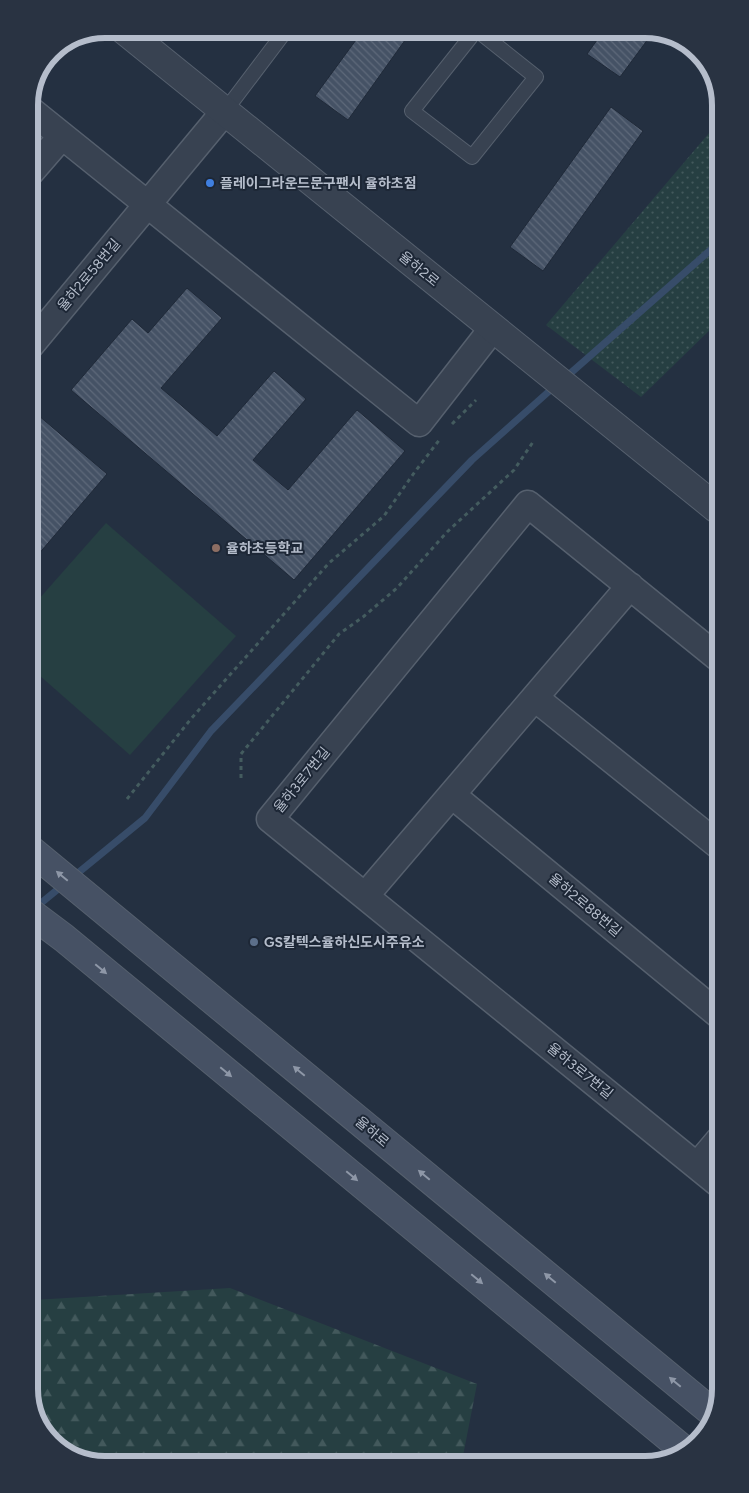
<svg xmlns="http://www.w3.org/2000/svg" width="749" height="1493" viewBox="0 0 749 1493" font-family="Figtree,'Noto Sans KR',sans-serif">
<defs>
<pattern id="grass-dots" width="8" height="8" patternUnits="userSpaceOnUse" patternTransform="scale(1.25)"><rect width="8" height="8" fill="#263f42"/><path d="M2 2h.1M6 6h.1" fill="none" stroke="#43595c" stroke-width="1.8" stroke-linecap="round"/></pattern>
<pattern id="forest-firs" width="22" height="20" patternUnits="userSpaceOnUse" patternTransform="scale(1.25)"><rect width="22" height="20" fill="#263f42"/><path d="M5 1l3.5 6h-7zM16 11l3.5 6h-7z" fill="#43595c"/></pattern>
<pattern id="building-back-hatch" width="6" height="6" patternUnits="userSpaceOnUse" patternTransform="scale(1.25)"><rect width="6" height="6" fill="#455265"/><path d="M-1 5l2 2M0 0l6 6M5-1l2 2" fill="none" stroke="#5e697a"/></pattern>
</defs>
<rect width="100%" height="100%" fill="#243041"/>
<path fill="url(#grass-dots)" d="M715,126L716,324L641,397L546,325Z"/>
<path fill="url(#forest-firs)" d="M230,1288L477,1384L462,1461L100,1464L59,1449L34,1417V1300Z"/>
<path fill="#263f42" d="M106,523L236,636L130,755L31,668V608Z"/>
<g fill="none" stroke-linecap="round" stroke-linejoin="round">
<path stroke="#374c69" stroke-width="7" d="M565,378L715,246
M73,877L145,818L211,731L472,460L555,386
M35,908L63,885"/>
</g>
<path fill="url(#building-back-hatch)" stroke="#1f2938" d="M364,29H413L348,120L315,96Z
M605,29H649L654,31L620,77L587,54Z
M611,107L643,131L543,271L510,247Z
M187,288L222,318L161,388L217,436L274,371L306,399L253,460L288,490L357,410L405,451L294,580L71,390L132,319L148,333Z
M38,415L107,474L31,563L30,424Z"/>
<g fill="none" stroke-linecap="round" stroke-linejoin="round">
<g stroke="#56606e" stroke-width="16">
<path id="service" d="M477,30L536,77L472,157L412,111L477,29
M225,111L287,29"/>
</g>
<g stroke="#56606e" stroke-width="29">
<path id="minor" d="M29,109L419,423L493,328
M29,174L62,136
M30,346L225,111
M717,657L528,504L270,819L719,1184
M535,698L718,845
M452,795L719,1015
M365,896L630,586
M697,1166L719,1140"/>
</g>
<g stroke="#56606e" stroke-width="30">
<path id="tertiary" d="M123,29L716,508"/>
</g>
<g stroke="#56606e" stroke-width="30">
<path id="secondary" d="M32,851L713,1413
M32,914L64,938L684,1450"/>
</g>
<path stroke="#445c5f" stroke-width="3" stroke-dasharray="4 4" stroke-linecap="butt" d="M452,424L476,400
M241,778V754L339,634L363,617L397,588L447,532L514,470L533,442
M127,799L190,720L329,563L384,516L414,473L440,439"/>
<use href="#service" stroke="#384251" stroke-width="14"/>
<use href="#minor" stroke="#384251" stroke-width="26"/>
<use href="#tertiary" stroke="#384251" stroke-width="28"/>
<use href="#secondary" stroke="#465164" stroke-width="28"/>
</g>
<defs><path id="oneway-solid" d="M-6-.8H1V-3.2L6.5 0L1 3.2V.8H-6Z" transform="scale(1.25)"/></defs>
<g fill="#8e97a7">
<use href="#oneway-solid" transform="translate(62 876) rotate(-140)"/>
<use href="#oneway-solid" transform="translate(101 969) rotate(40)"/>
<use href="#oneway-solid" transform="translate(299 1071) rotate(-140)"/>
<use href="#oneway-solid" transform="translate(226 1072) rotate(40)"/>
<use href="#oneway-solid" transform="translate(424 1175) rotate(-140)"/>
<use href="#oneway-solid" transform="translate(352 1176) rotate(40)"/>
<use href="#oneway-solid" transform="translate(550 1278) rotate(-140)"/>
<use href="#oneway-solid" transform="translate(477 1279) rotate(40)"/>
<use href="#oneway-solid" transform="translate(675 1382) rotate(-140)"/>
</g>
<circle fill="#3f7fe0" stroke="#1d2736" stroke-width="2" cx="210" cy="183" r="5"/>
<circle fill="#8d6e63" stroke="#1d2736" stroke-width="2" cx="216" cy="548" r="5"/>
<circle fill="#5c6f8a" stroke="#1d2736" stroke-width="2" cx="254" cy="942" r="5"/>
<g text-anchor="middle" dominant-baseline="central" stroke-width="4" stroke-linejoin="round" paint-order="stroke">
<g font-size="14" font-weight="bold" fill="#b5bdcb" stroke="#1d2736" text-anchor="start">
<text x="220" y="183">플레이그라운드문구팬시 율하초점</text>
<text x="226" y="548">율하초등학교</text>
<text x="264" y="942">GS칼텍스율하신도시주유소</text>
</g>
<g font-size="14" fill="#b5bdcb" stroke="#1d2736">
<text transform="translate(419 269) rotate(39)">율하2로</text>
<text transform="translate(89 275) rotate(-50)">율하2로58번길</text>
<text transform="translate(302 780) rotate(-51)">율하3로7번길</text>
<text transform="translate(585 905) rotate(40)">율하2로88번길</text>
<text transform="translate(580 1071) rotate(39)">율하3로7번길</text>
<text transform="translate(372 1132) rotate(40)">율하로</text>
</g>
</g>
<path d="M0 0H749V1493H0ZM105 38H645A67 67 0 0 1 712 105V1389A67 67 0 0 1 645 1456H105A67 67 0 0 1 38 1389V105A67 67 0 0 1 105 38Z" fill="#293342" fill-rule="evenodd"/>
<path fill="none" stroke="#b5bdcb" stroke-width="6" d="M105 38H645A67 67 0 0 1 712 105V1389A67 67 0 0 1 645 1456H105A67 67 0 0 1 38 1389V105A67 67 0 0 1 105 38Z"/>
</svg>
